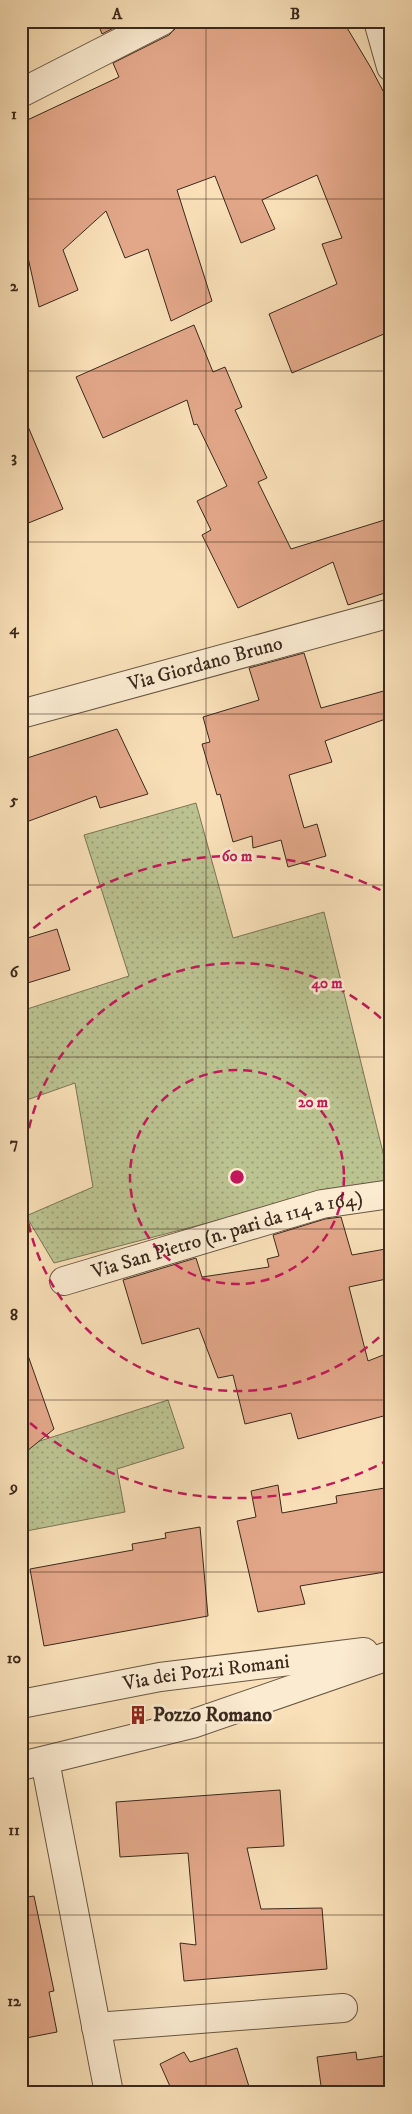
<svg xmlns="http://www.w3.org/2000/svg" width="412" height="2114" viewBox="0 0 412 2114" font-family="'IM FELL DW Pica',serif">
<defs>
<pattern id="garden-dots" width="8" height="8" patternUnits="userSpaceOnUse" patternTransform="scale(1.25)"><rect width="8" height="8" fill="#bbc391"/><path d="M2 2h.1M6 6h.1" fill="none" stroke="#999e76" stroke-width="1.8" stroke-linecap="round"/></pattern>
</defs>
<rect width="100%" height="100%" fill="#f9e0b8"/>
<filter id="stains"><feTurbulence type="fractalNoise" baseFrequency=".004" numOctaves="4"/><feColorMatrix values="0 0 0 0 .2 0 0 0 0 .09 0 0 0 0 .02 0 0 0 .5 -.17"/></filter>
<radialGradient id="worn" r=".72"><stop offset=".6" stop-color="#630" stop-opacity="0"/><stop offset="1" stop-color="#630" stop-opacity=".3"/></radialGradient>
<path fill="url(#garden-dots)" stroke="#7a7657" d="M196,803L233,938L324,912L390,1181L330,1191L54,1263L26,1216L93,1187L75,1083L21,1102V1011L129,976L84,835Z
M168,1400L184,1448L117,1469L125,1512L21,1532V1447Z"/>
<path fill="#e2a789" stroke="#3a291d" d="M97,21H127L102,34Z
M178,21H343L371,68L391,106V331L292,373L269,314L337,284L322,244L342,238L317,175L262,200L275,229L241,243L215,176L177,190L212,301L171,321L148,249L125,258L106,211L63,250L78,290L39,307L21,226V123L119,77L113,63L169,35L175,29Z
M194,325L213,372L225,367L242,407L235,410L267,478L258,482L291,549L391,518V591L348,605L333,562L238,608L202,535L211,530L197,501L227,486L197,424L194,425L187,400L103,438L76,377Z
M21,410L63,509L21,526Z
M304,653L321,708L391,689V717L325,741L332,762L289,775L304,828L317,824L326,856L288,867L281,840L253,848L252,836L233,842L220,794L217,795L202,744L210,742L203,717L259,700L249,668Z
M117,729L148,794L100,808L96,796L21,824V760Z
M57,929L70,970L21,985V940Z
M341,1217L352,1255L391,1248V1278L349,1287L368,1361L391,1352V1414L298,1439L291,1413L245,1424L233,1375L218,1378L199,1328L142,1344L123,1280L196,1258L202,1277L269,1267L267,1259L279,1256L273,1235L325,1219Z
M25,1347L54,1429L21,1456V1348Z
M278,1485L282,1513L337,1503L336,1496L391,1487V1571L300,1586L305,1604L258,1612L237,1521L256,1517L251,1491Z
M200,1527L208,1616L44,1646L30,1569L133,1550L132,1544L166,1538L165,1533Z
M280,1790L284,1846L247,1848L261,1909L322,1908L327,1969L184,1981L180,1943L196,1945L188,1853L120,1857L116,1802Z
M34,1896L54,1991L49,1992L57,2032L21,2039V1898Z
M237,2048L251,2093H173L160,2064L184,2052L190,2062Z
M356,2052L357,2060L391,2055V2093H322L317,2057Z"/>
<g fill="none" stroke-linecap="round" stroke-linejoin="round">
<g stroke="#6a5744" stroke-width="30">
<g id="minor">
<path d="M378,21L391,67"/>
<path d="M21,93L162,21"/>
<path id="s1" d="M21,714L391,613"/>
<path id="s2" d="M64,1281L322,1204L391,1194"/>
<path id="s3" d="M21,1704L160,1677L364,1652"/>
<path d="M45,1761L109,2093"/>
<path d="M21,1766L192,1724L391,1655"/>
<path d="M96,2027L343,2008"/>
</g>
</g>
<use href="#minor" stroke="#fbebd1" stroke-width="28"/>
</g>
<path fill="none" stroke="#3a291d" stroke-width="1" stroke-opacity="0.55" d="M206,21V2093M21,199H391M21,371H391M21,542H391M21,714H391M21,885H391M21,1057H391M21,1229H391M21,1400H391M21,1572H391M21,1743H391M21,1915H391"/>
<g fill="none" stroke="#c2185b" stroke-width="2.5" stroke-dasharray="9 6">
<circle cx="237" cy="1177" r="107"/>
<path d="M390 1327A214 214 0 1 1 390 1027"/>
<path d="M390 1459A321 321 0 0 1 22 1416M22 938A321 321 0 0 1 390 895"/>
</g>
<defs>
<g id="building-bare" transform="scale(1.5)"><path d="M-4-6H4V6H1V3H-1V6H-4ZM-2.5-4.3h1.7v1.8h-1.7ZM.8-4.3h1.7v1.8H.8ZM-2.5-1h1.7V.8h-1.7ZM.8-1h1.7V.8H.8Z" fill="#8f2418" stroke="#fbebd1" stroke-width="2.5" paint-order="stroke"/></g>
</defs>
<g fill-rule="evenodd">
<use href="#building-bare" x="138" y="1715"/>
</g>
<g text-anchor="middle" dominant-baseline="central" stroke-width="5" stroke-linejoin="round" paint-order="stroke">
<g font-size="20" fill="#3a291d" stroke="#fbebd1">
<text stroke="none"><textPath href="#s1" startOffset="191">Via Giordano Bruno</textPath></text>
<text stroke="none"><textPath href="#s2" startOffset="170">Via San Pietro (n. pari da 114 a 164)</textPath></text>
<text stroke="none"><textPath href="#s3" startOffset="188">Via dei Pozzi Romani</textPath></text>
</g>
<g font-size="20" font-weight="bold" fill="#3a291d" stroke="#fbebd1" text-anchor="start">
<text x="153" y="1715">Pozzo Romano</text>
</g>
</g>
<circle cx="237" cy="1177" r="8" fill="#c2185b" stroke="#fbebd1" stroke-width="2.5"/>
<g font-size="15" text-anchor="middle" font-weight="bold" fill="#c2185b" stroke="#fbebd1" stroke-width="5" stroke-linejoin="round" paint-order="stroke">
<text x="237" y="861">60 m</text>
<text x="327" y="988">40 m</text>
<text x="313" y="1107">20 m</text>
</g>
<rect width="412" height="2114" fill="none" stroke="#f9e0b8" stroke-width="55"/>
<rect x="28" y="28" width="356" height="2058" fill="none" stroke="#3a291d" stroke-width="2"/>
<g font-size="16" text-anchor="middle" font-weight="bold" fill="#3a291d">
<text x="117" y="19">A</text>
<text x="295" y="19">B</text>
<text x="14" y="119">1</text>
<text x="14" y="291">2</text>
<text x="14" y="462">3</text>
<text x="14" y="634">4</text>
<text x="14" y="805">5</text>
<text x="14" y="977">6</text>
<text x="14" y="1148">7</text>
<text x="14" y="1320">8</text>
<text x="14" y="1492">9</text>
<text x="14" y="1663">10</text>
<text x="14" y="1835">11</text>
<text x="14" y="2006">12</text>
</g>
<rect width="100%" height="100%" filter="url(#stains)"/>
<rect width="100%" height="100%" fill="url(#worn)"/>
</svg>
